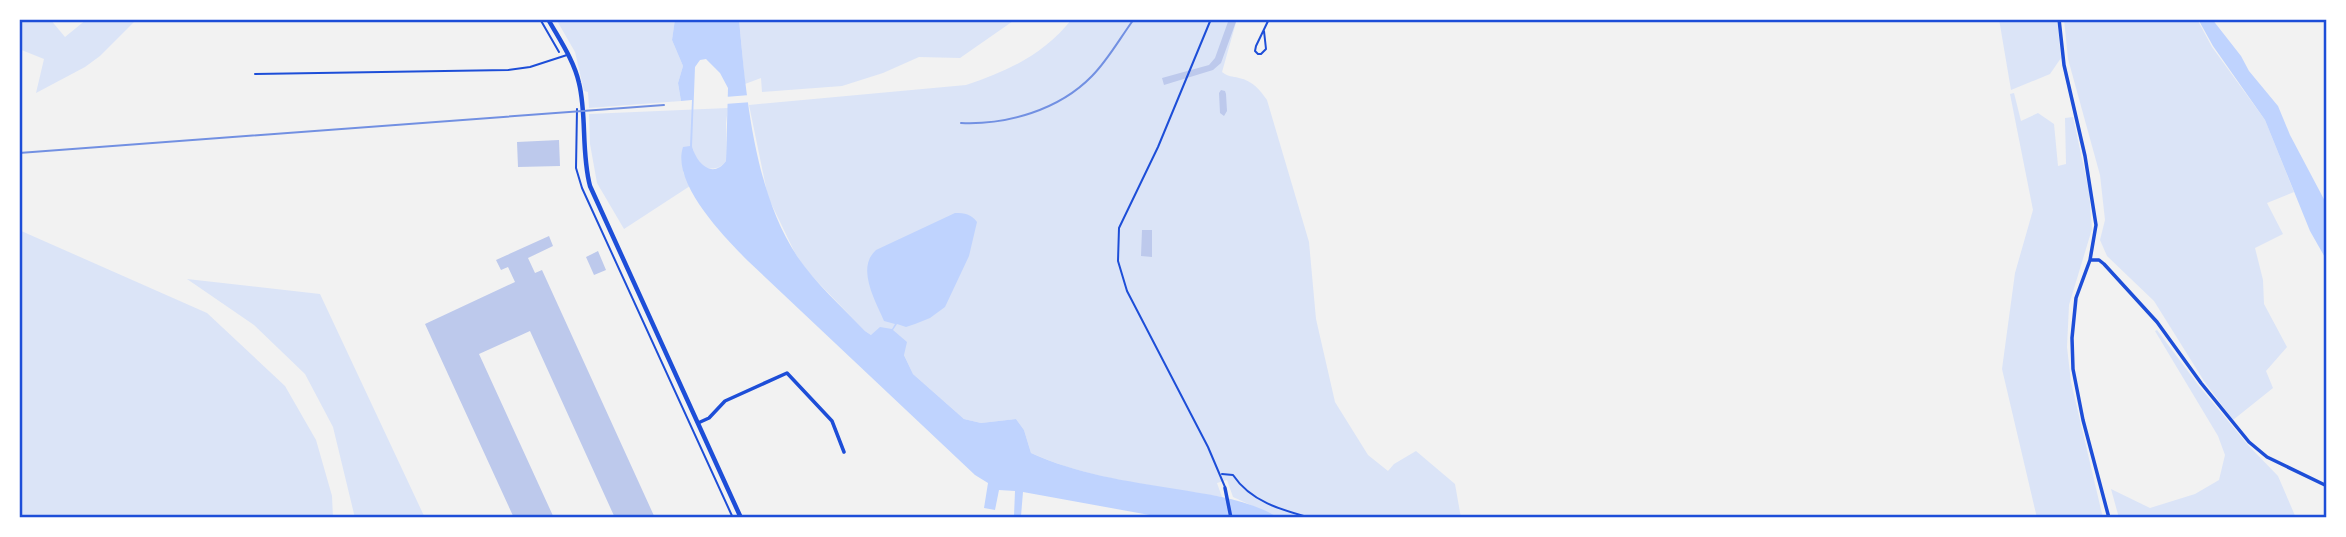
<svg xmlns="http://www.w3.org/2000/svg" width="2346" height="537" viewBox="0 0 2346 537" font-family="Cabin,sans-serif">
<rect width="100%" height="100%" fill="#f2f2f2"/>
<path fill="#dbe4f7" d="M19,19H50L65,37L87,19H137L100,56L85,67L36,93L44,59L19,49Z
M556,19H675L672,40L683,66L678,83L681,101L589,108L588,92L584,91L575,52Z
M739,19H1016L960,58L919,57L883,73L842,86L762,92L761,78L745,84Z
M1072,19H1237L1222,72C1228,77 1232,76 1239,78C1253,81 1259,89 1267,100L1309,242L1316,319L1335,402L1368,455L1388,471L1394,464L1416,451L1455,484L1461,518H1279L1233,497L1227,480L1217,483L1222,497C1158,486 1091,480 1031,453L1024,430L1016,419L981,423L964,419L913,374L892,329L871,335L865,331L808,272L795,253L768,197L749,105L966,85C1009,71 1044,54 1072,19Z
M1999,19H2057L2061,58L2050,74L2011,90Z
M2064,19H2197L2212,47L2265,120L2294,192L2267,203L2283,234L2255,248L2263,280L2264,304L2287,347L2266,371L2273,388L2233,420L2204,381L2154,301L2107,256L2100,240L2105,220L2100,175L2068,59Z
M2014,93L2021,121L2038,113L2054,124L2058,166L2066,164L2065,118L2073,117L2089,191L2092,229L2069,305L2067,347L2071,382L2103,518H2037L2002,369L2015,273L2033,210L2010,94Z
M728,108L726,123V161C720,169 714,169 705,168L695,156L692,146L683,172L690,186L624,229L597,183L590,144L589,114Z
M19,230L207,313L285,386L316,440L332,496L333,518H19Z
M187,279L320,294L425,518H355L333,427L305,374L254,325Z
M2157,330L2199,386L2248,445L2278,476L2296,518H2119L2111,489L2150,508L2195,494L2219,480L2225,455L2218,436L2155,331Z"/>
<path fill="#bfd3fe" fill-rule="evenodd" d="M675,19H739C746,95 754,191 797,256C816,284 842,307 865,331L871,335L880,327L892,329L895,324L884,321C875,300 856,268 876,250L955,213C965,213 971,214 977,222L969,256L945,307L930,318L915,324L906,327L897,324L893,330L907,342L904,355L913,374L964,419L981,423L1016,419L1024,430L1031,453C1077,474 1126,481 1176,489C1211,495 1248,499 1279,518H1166L1023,492L1021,516H1014L1015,491L999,490L995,510L984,508L988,483L975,475L748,261C725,238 671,183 683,147L690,146L692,100L681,101L678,83L683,66L672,40ZM706,59L720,73L728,88L726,161C712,180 696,162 692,146L695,67L700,60Z
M2198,19H2212L2241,56L2249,71L2278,106L2290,135L2327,205V261L2310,231L2265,120L2213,46Z"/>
<path fill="#f2f2f2" d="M750,95L752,102L725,104V97Z"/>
<path fill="#bdc9ec" d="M1229,19H1237L1221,63L1213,70L1164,85L1162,78L1209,65L1215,58Z
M1221,90L1225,91L1226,94L1227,111L1224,116L1220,113L1219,93Z
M559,140L560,166L518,167L517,142Z
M1142,230H1152V257L1141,256Z
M549,236L553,246L528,258L535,273L542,270L655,518H615L530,331L479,354L554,518H514L425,324L515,282L508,267L501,270L496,260Z
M598,251L606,270L594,275L586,257Z"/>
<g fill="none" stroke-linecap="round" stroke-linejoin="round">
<path stroke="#1d4ed8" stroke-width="2" d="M540,19L559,52
M1264,31L1266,49L1261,54H1258L1255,51L1256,46L1269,19
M577,109L576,168L582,188L733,518"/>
<path stroke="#1d4ed8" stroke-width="2" d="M1211,19L1158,147L1119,228L1118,261L1127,291L1208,447L1225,487
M255,74L508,70L530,67L567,55
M1222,474L1233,475C1251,502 1282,510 1311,518"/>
<path stroke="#1d4ed8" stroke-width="3.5" d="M2059,19L2064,65L2085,156L2096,225L2090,260L2076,298L2072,338L2073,369L2083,420L2109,518
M2090,260H2099L2104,264L2157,322L2201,383L2249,442L2267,457L2327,486
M698,423L709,418L725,401L787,373L832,421L844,452
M1225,488L1231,518"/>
<path stroke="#1d4ed8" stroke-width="4.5" d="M548,19C559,39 574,60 579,83C587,116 581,152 590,186L741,518"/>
<path stroke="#7290e2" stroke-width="2" d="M961,123C1007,125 1059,110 1092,76C1108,60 1120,38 1134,19
M19,153L664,105"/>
</g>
<rect width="2346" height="537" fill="none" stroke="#ffffff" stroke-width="42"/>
<rect x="21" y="21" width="2304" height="495" fill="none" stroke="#1d4ed8" stroke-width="2.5"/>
</svg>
